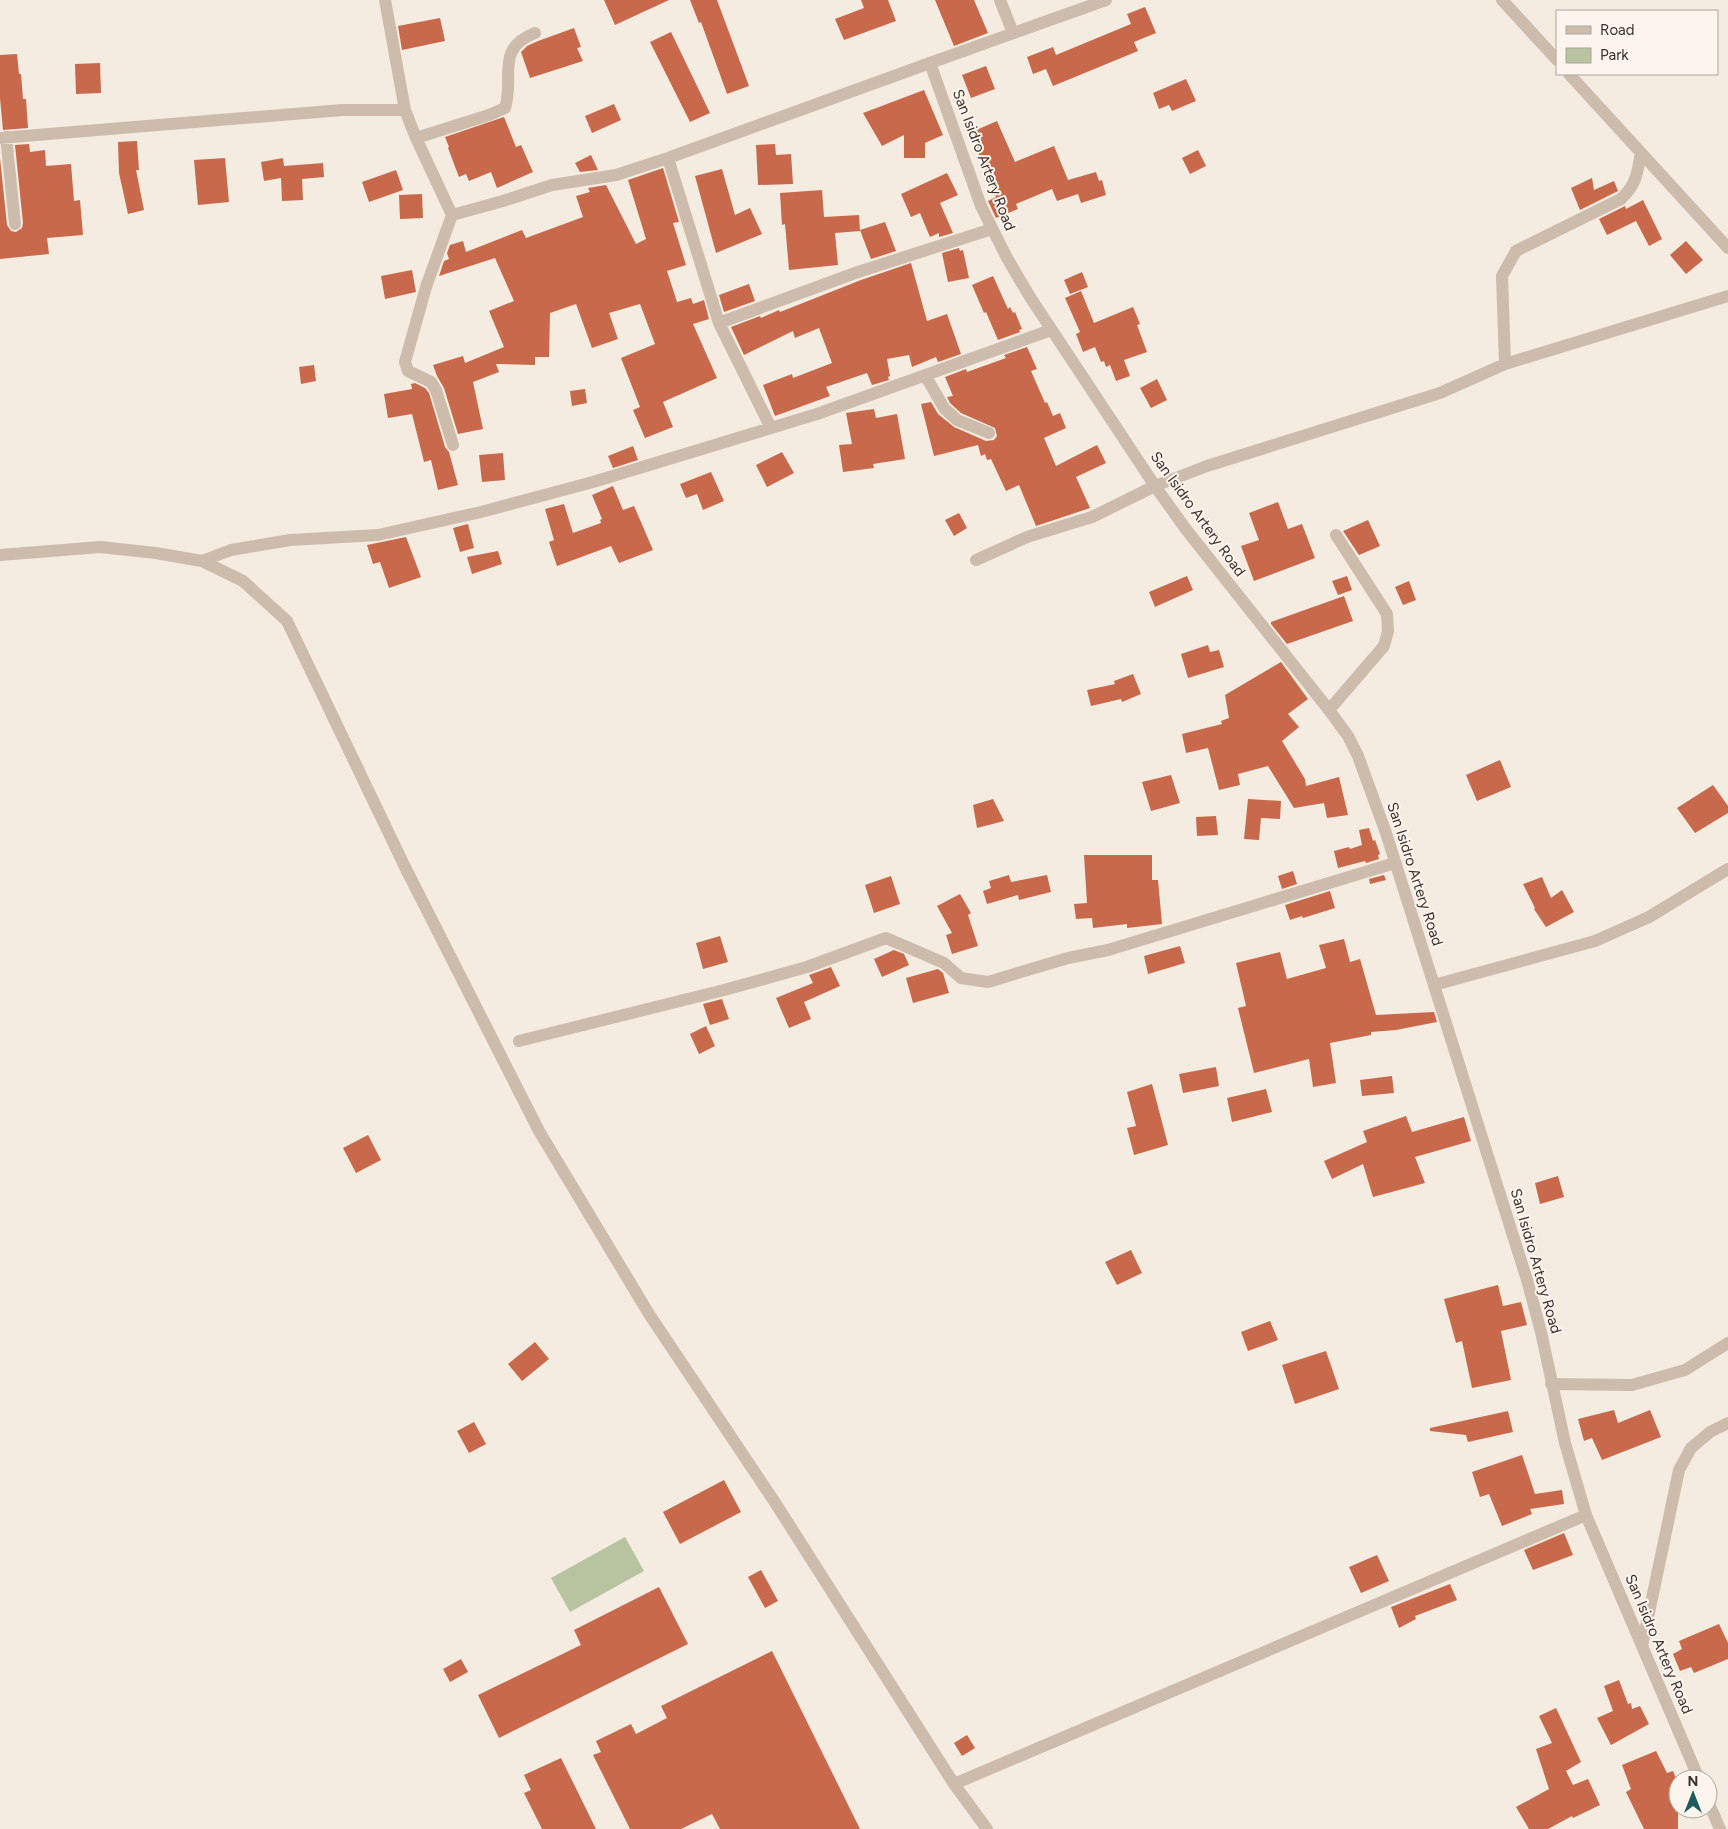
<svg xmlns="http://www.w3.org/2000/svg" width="1728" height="1829" viewBox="0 0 1728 1829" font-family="Figtree,sans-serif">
<rect width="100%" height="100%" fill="#f4ebe1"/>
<path fill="#b8c4a0" d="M625,1537L644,1571L570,1612L551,1578Z"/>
<path fill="#c8694b" d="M604,0H669L615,25Z
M690,0H717L749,86L727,94L701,22L699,23Z
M861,0H888L896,21L844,40L835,19L864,8Z
M935,0H974L988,33L954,46Z
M1145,7L1156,33L1134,42L1138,51L1053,86L1046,69L1033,74L1027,57L1053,47L1056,55L1131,24L1127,14Z
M440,18L445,41L402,50L398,26Z
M574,28L581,47L577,48L583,61L530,78L521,52L527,46L538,41Z
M671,32L710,113L690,122L650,42Z
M17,54L19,74H21L23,99H26L28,128L3,130L0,98V55Z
M100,63L101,93L76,94L75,64Z
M986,66L995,89L971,98L962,75Z
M1186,79L1196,101L1172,111L1169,105L1159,109L1153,93Z
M924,90L943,135L925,143V158H904V135L882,146L863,113Z
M614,104L621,120L592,133L585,116Z
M504,117L516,147L521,145L533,172L497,188L491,172L469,181L466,174L459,177L448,148L449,147L445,137Z
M997,121L1015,162L1054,146L1068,180L1096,172L1099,181L1102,180L1106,195L1081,203L1078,194L1057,201L1052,189L1016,204L1018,209L996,218L988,201L996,197L973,140L977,138L974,131Z
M137,141L139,170H136L144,210L128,214L119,173L118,142Z
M29,144L30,152L45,150L46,166L71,164L74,201L80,200L83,235L47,238L49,254L0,259V158L7,225L11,231L16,232L22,228L23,223L15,145Z
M775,144L776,155L791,154L793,184L758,185L756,145Z
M1198,150L1206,166L1190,174L1182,158Z
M591,155L598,170L580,172L575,163Z
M225,158L229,202L198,205L194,160Z
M283,158L284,166L323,163L324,177L302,179L303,200L282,201L281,178L264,181L261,162Z
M663,168L679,222L673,223L686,265L667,271L677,302L691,298L693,304L704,300L709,319L693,324L717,378L663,402L673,427L645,438L633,410L640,407L621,358L655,344L640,304L609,313L618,339L592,348L576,304L550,313L549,357H535V365L496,364L499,372L473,382L483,429L458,434L444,388L437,376L433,365L463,356L465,363L504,347L489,311L514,301L495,258L439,276L444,261L449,259L447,253L450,245L463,241L466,252L522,230L526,238L583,217L576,196L590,192L588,188L606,185L636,244L646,239L628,180Z
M722,169L735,215L750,208L762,234L716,253L695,176Z
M396,170L403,190L369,202L362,182Z
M947,173L958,195L940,203L953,233L939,237V233L930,237L920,213L911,217L901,194Z
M1592,178L1594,190L1614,181L1618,191L1580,210L1571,188Z
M822,190L824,217L859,215L860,231L835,233L838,265L789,270L785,224L782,225L780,193Z
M422,194L423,218L400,219L399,195Z
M1643,200L1662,239L1649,246L1636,221L1607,235L1599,219L1625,206L1626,209Z
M885,222L896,251L871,259L860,230Z
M1686,241L1703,260L1686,274L1670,255Z
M959,248L960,251L963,250L969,278L948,282L942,253Z
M911,263L927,321L947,314L961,354L938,362L936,357L912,367L909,355L887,359L890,376L888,377L889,380L872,385L867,373L826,387L830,396L775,416L763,385L792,374L793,378L832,363L819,328L795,338L793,331L744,355L731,327L760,316L761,318L779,310L780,312L861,280Z
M412,270L416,292L385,299L381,276Z
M1082,272L1088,287L1070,294L1064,280Z
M993,276L1008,309L1010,307L1013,313L1015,312L1022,329L1019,330L1020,332L998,340L986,312L984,313L972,285Z
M749,284L755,301L724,312L719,295Z
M1081,291L1094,323L1133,307L1140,324L1137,325L1147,352L1124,360L1130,376L1116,381L1110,365L1106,367L1104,361L1101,362L1095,347L1083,352L1076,334L1080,332L1065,298Z
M1027,347L1037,369L1031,371L1045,403L1047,402L1053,416L1060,413L1066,428L1044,438L1056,466L1097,445L1106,463L1076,477L1090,508L1036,526L1019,485L1006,491L991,459L987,460L985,454L981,456L978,445L934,456L921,404L931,402L938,414L954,427L986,441L994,440L997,436L995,428L961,413L950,403L947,397L953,396L945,377L966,369L967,372L1006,358L1004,355Z
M314,365L316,381L301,384L299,367Z
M1157,379L1167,400L1151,408L1140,388Z
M415,383L425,388L429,393L445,447L449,452L458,485L438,490L431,460L424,462L412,414L388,418L384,394L412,389L411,384Z
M585,389L587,403L572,406L570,391Z
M874,409L876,418L897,414L905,459L873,464L874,468L843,472L839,445L852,444L846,413Z
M633,446L638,460L613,468L608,456Z
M782,452L794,473L767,487L756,465Z
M503,453L505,480L482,482L479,455Z
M711,472L724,501L703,510L697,494L686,498L680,484Z
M613,486L623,510L634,506L653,550L619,563L611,546L557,566L549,542L554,540L545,509L564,504L573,533L601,523L600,520L602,519L592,495Z
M1278,502L1288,529L1302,524L1315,558L1254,581L1241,546L1259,540L1249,513Z
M959,513L967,528L954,536L945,520Z
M1368,520L1380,546L1359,555L1343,531Z
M468,524L474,548L460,552L453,528Z
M406,537L421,577L389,588L380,562L373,564L367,545Z
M498,551L502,564L472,574L467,557Z
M1187,576L1193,590L1155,607L1149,592Z
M1347,576L1352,590L1338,595L1332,581Z
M1409,581L1416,600L1403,605L1395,587Z
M1344,596L1353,621L1287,644L1271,624V622Z
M1208,645L1210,652L1219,650L1224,667L1188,678L1181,654Z
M1281,662L1308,699L1288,714L1299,727L1282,741L1305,779L1306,786L1339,777L1348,815L1327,818L1324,803L1294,808L1268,766L1238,774L1240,785L1219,790L1208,748L1186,753L1182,734L1222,724L1221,721L1229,718L1225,695Z
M1133,674L1141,694L1122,702L1121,699L1091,706L1087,690L1115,684L1114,681Z
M1500,760L1511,787L1477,801L1466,775Z
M1171,775L1180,803L1151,811L1142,782Z
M1713,785L1728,806V813L1695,833L1677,808Z
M993,799L1004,821L977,828L973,805Z
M1248,799L1281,801L1280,819L1261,818L1259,840L1244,839Z
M1216,816L1218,835L1197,836L1196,817Z
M1369,828L1373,841L1375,840L1380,854L1378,855L1379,859L1366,863L1365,861L1338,868L1334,851L1349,847L1350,849L1362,845L1359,830Z
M1084,855H1152V880H1158L1162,924L1127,928V924L1093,928L1092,918L1076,919L1074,904L1087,903Z
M1293,871L1297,884L1282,889L1278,876Z
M1009,875L1011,882L1047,875L1051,892L1019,900L1018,895L987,904L983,891L991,888L989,881Z
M1384,875L1386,880L1370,884L1369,879Z
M891,876L900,904L874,913L865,885Z
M1542,877L1551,898L1562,890L1574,912L1546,927L1534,909L1535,908L1523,884Z
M1330,891L1335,908L1303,918L1302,916L1290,920L1285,905Z
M960,894L971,913L968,915L978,946L952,954L946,935L952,933L937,906Z
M720,936L728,962L703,969L696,943Z
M1344,939L1350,962L1360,959L1376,1015L1434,1012L1437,1022L1396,1030L1371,1032V1035L1330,1043L1336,1083L1313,1087L1309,1059L1254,1073L1238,1008L1246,1006L1236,963L1280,952L1287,979L1326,968L1319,945Z
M1180,946L1185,963L1148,974L1144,956Z
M894,950L904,954L909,965L882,977L874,959Z
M831,967L840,986L804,1002L811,1019L789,1028L776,998L813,983L809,975Z
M938,969L943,973L949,993L913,1003L906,978Z
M722,999L729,1019L710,1025L703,1004Z
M706,1026L715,1046L699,1054L690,1034Z
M1216,1067L1219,1086L1183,1093L1179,1074Z
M1392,1076L1394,1093L1362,1096L1360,1080Z
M1152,1084L1168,1145L1134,1155L1127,1128L1136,1126L1127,1092Z
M1266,1089L1272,1112L1232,1122L1227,1098Z
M1406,1116L1412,1132L1464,1117L1471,1141L1415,1157L1425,1183L1373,1197L1363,1164L1332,1179L1324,1161L1367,1142L1363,1131Z
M368,1135L381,1160L356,1173L343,1148Z
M1558,1176L1564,1197L1540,1204L1535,1183Z
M1131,1250L1142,1273L1117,1285L1105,1262Z
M1498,1285L1503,1306L1521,1302L1527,1325L1501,1331L1511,1380L1472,1388L1462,1341L1456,1343L1444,1299Z
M1270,1321L1278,1340L1248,1351L1241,1332Z
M535,1342L549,1359L522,1381L508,1364Z
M1326,1351L1339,1389L1295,1404L1282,1365Z
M1614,1410L1618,1423L1650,1410L1661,1437L1602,1460L1592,1438L1584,1441L1578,1419Z
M1508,1411L1513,1432L1468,1442L1466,1435L1430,1431V1428Z
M474,1422L486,1444L469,1453L457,1431Z
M1522,1455L1535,1494L1562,1490L1564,1504L1530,1509L1532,1514L1502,1526L1489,1494L1480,1497L1472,1472Z
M724,1480L741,1512L680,1544L663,1512Z
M1564,1533L1573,1555L1533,1570L1524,1550Z
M1377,1555L1389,1581L1361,1593L1349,1567Z
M761,1570L778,1601L765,1608L748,1577Z
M1450,1584L1457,1600L1415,1616L1416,1619L1399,1628L1391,1607Z
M659,1587L688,1644L499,1738L478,1695L581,1645L574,1630Z
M1719,1624L1728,1643V1659L1694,1673L1691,1667L1680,1671L1673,1654L1682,1649L1679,1641Z
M772,1651L860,1829H720L712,1814L681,1829H630L593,1755L601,1752L596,1741L631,1724L636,1734L667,1718L661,1706Z
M461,1659L468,1672L450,1682L443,1669Z
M1619,1680L1628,1704L1631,1703L1632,1709L1640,1706L1649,1724L1611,1745L1597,1718L1613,1711L1604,1686Z
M1556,1708L1581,1762L1566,1771L1573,1785L1588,1779L1600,1805L1573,1818L1572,1816L1548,1829H1529L1516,1807L1549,1789L1536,1749L1552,1743L1539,1716Z
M967,1735L975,1748L962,1756L954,1743Z
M1656,1751L1667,1773L1673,1771L1678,1783V1829H1644L1626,1792L1631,1789L1622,1765Z
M561,1758L596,1829H542L524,1793L531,1790L524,1775Z"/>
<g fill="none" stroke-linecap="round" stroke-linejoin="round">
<path stroke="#cdbbac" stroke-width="12" d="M385,0L405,110
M1000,0L1013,33
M1502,0L1557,60
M1569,74L1728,248
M6,137L15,224
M0,138L342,110H405L416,138L452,215L503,201L552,185L616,175L668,158L930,63
M416,138L489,115L505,108C515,78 494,49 535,33
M668,158L719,323L771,428L817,414L1051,330
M452,215L426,287L405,362L408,371L431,382L436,390L453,445
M719,323L858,272L992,229
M1505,364L1728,296
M925,375L944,408L957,420L989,433
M0,555L100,547L156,553L202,561L243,581L287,621L405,867L539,1131L649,1314L776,1504L954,1784L987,1829
M976,560L1027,537L1092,517L1155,486L1207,466L1440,393L1505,364L1502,276L1516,251L1621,199C1637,184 1637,173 1641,153
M202,561L231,550L290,540L378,535L481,512L593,482L771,428
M1329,710L1384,646L1388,631L1387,614L1336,535
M1434,985L1595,941L1649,917L1728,869
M519,1041L724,990L807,967L886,938L944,963L961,978L988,982L1068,958L1108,950L1395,863
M1551,1384L1632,1385L1685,1370L1728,1343
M1642,1646L1679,1470L1691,1448L1710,1432L1728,1423
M954,1784L1586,1515"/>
<path stroke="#cdbbac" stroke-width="12" d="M1106,0L930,63L981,206L1007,258L1030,297L1155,486L1185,528L1329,710L1348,736L1358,756L1386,833L1527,1280L1541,1332L1565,1443L1586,1515L1699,1779
M1708,1801L1720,1829"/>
</g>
<g text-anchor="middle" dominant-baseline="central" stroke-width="4" stroke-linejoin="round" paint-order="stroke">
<g font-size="15" fill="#3b302b" stroke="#fbf5ee">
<text transform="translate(984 160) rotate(69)">San Isidro Artery Road</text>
<text transform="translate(1198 514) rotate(54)">San Isidro Artery Road</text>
<text transform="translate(1415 874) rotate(72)">San Isidro Artery Road</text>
<text transform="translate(1536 1261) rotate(74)">San Isidro Artery Road</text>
<text transform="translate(1659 1644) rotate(67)">San Isidro Artery Road</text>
</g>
</g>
<rect x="1556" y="10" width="162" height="65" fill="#fbf5ee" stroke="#aea6a0"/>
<rect x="1566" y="26" width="25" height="8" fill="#cdbbac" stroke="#aea6a0"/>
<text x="1600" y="35" font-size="15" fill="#3b302b">Road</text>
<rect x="1566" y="48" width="25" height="15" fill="#b8c4a0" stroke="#aea6a0"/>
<text x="1600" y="60" font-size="15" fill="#3b302b">Park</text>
<g transform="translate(1693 1794)"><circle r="24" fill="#fbf5ee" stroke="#aea6a0"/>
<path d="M0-4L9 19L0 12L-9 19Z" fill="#1f5a5e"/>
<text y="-8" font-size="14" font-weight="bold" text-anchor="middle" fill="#3b302b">N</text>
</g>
</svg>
